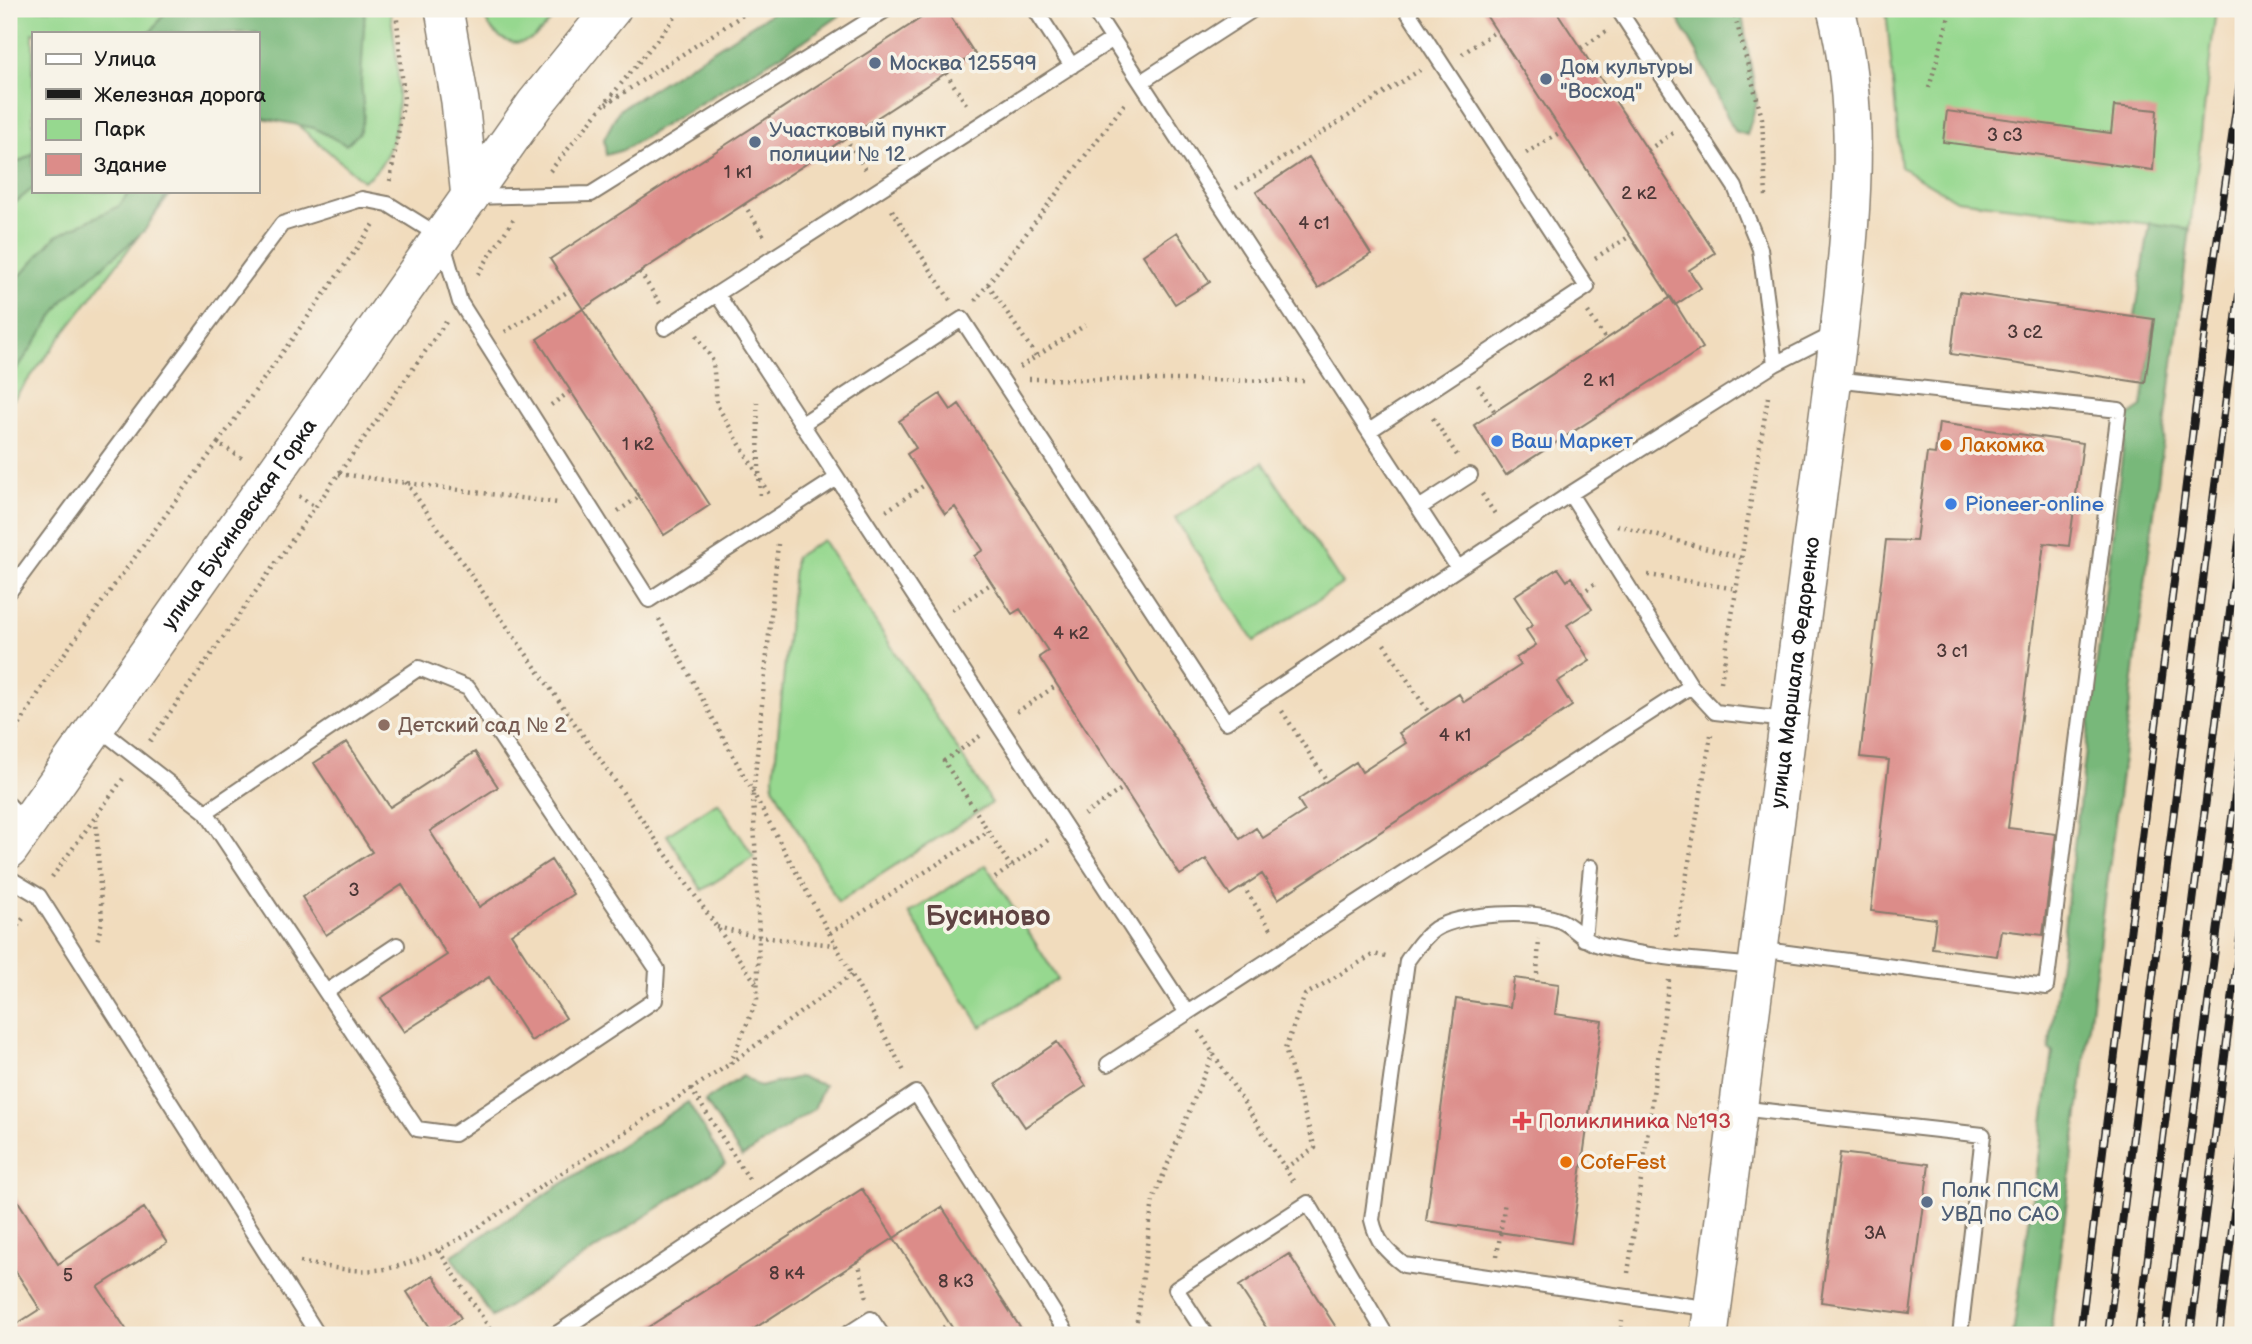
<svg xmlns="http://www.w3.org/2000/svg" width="2252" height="1344" viewBox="0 0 2252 1344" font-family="'Balsamiq Sans',sans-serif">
<rect width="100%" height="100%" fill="#f7f3e8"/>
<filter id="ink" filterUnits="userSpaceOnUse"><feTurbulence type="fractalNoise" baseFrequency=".0143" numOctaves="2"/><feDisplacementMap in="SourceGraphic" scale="14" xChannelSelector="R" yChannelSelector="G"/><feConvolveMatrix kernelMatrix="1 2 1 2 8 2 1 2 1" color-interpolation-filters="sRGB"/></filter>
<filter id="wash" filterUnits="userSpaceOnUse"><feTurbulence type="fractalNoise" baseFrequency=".00686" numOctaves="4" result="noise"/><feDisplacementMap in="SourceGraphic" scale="28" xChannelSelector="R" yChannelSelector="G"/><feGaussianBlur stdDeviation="1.57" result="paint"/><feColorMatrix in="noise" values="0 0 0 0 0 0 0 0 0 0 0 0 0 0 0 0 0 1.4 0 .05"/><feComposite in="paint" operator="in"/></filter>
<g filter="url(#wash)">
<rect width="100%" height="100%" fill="#f1dcbd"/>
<path fill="#96d88f" stroke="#597a56" stroke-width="2" d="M9,9H390C397,57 413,152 363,181L257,90V33H33V191H173L9,405Z
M483,9H560C552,19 544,31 533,38C509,52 487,32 483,9Z
M1886,9H2216L2190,229L1956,200L1901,167Z
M1263,462L1342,584L1254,641L1175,518Z
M823,540L992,803L838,902L773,786L795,557Z
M718,802L754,857L702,890L667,835Z
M986,865L1058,979L981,1027L909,913Z"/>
<path fill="#78b87a" stroke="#4a6a4b" stroke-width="2" d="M168,9H365L361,81L364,117L359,133L346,145L314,128L257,117V33H150Z
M778,9H849L802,42L623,150L606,155L604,139L619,110Z
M1672,9H1741L1757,102L1747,135L1734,131L1698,54Z
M33,154V188L9,208V167Z
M130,191H169L145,230L64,300L9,381V288L56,236L119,206Z
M2150,223L2190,229L2050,1335H2013L2053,1052L2049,1050L2127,417L2142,407L2154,320L2135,317Z
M743,1076L760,1087L799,1077L824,1085L814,1109L742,1157L705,1101Z
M688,1102L725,1164L492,1317L451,1256Z"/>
<g id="blocks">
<path fill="#dc8c89" d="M935,9H945L975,54L583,309L550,259Z
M1482,9H1555L1715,253L1689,270L1701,288L1675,305Z
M2114,106L2157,110L2153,170L1943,142L1947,111L2111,133Z
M1309,157L1371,254L1318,288L1256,192Z
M1177,232L1210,282L1175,304L1143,255Z
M1959,292L2154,319L2145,383L1951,354Z
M1671,297L1703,348L1506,475L1474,425Z
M583,309L710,505L664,535L537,339Z
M940,394L951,410L959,404L1240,839L1256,828L1263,838L1305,811L1298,800L1356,762L1362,772L1406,743L1399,733L1459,694L1464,702L1521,665L1516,658L1536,645L1526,630L1533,625L1514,596L1558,568L1567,581L1571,577L1592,609L1567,625L1590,661L1557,682L1572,706L1278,899L1262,874L1230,895L1206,859L1180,875L1039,657L1048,651L1020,609L1012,614L974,556L983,550L955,507L945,514L907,454L916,448L899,421Z
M1939,423L2083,443L2069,546L2044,543L2008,828L2056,834L2043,935L2001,930L1997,956L1932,948L1936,919L1871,911L1889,760L1860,757L1886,540L1916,541L1927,453L1935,454Z
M347,742L390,807L475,752L498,787L430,831L479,907L551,860L573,894L511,934L566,1018L531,1041L489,977L404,1032L381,998L447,955L402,885L326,935L302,897L372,852L314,763Z
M1514,978L1559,984L1555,1014L1602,1021L1571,1243L1426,1221L1456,999L1510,1007Z
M1057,1042L1086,1086L1025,1127L996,1084Z
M1840,1153L1929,1164L1910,1314L1821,1302Z
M9,1187L58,1264L144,1208L167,1243L98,1287L130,1335H9V1329L40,1309L9,1261Z
M862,1189L894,1238L752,1330L744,1335H636Z
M942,1207L1025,1335H957L894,1238Z
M1289,1254L1341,1335H1271L1239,1286Z
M433,1275L461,1318L435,1335L407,1292Z"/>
</g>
</g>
<g filter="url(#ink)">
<use href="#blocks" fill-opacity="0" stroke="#867c6c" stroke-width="2"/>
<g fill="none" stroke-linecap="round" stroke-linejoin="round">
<g stroke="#867c6c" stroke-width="18">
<path id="service" d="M1035,9L1072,66
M1093,9L1458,568
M1618,9L1735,187L1760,249L1775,364
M1113,39L717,294L1187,1013L1691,686L1715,712L1787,720
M1141,82L1254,9
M473,197L591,194L887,9
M665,328L717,294
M802,424L962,319L1226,722L1570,494L1775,364L1834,334
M1369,431L1587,287L1406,9
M1570,494L1691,686
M1419,508L1470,475
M9,592L282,224L362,199L388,204L441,237L460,302L649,600L837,478
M96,726L206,812L417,1129L454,1134L655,1000L657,969L468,688L419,668L206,812
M9,805L27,824
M9,878L39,896L318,1335
M1584,939L1591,867
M1758,949L2046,987L2119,410L1834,379
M326,992L397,945
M1108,1064L1187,1013
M1739,1108L1983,1135L1960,1335
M1712,1309L1404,1265C1386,1251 1377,1242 1372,1220L1407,961C1415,950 1423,937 1435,929C1461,913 1534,909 1561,921C1576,928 1584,942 1602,946C1653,958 1704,961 1756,966
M555,1335L916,1093L1068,1335
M846,1335L871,1319L882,1335
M1206,1335L1176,1289L1308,1203L1386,1335"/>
</g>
<g stroke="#867c6c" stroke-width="40">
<g id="tertiary">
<path d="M444,9L460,101L470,197"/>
<path id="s1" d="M9,850L535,104L612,9"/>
<path id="s2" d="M1709,1335L1839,332C1851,225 1863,115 1836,9"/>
</g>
</g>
<path stroke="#867c6c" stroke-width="4.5" stroke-dasharray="2 5" stroke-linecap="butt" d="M1733,9L1762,118L1766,197
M1581,48L1607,31
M1462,54L1496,31
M946,73L968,107
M1929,88L1951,9
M606,104L752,9
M845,138L866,170
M1648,150L1673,133
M1526,153L1562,131
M550,171L682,9
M390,181L404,99L396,9
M1236,188L1420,70
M744,204L764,236
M892,210L950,300
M1595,258L1630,236
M640,272L661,305
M478,274L513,220
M988,284L1036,356
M975,301L1126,102
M1588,312L1606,340
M505,332L570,290
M697,335L713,361L717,405L770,496
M1020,367L1085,325
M1029,379L1307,381
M1478,385L1495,412
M757,402L760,499
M551,405L571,391
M1433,418L1457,455
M218,443L374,224
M339,474L558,503
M406,482L756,983
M1482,494L1497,517
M299,496L315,507
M618,511L639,497
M886,511L926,484
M1617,525L1742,558
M1648,575L1737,589
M1581,593L1598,582
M952,610L992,583
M659,619L905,1073
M1384,644L1429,713
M1721,682L1768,397
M1282,711L1327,781
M1017,712L1057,685
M980,736L944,761L1011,867
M150,741L446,322
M9,743L51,672L218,443L242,458
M1084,815L1123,788
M96,819L102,921L97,942
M52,877L125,776
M995,878L1048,840
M1243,886L1271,929
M717,927L759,937L835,945
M830,933L989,831
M9,937L25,916
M1676,937L1711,735
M1537,974L1539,939
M1199,1031L1295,1184
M730,1064L757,1000L759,937L753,795L778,544
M691,1089L749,1179
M1285,1168L1315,1148L1285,1049L1305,995L1374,954L1386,957
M439,1251L494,1335
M1497,1256L1505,1201
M858,1261L867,1298
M300,1262C377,1277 395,1274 463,1237L730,1064L854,973
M1628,1273L1669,980
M752,1330L755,1335
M931,1335L949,1324
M1135,1335L1153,1200L1213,1053
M1620,1335L1622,1320"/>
<use href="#service" stroke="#fff" stroke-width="14"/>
<use href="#tertiary" stroke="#fff" stroke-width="37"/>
<g stroke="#1c1c1c" stroke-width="8">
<path id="rail" d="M2080,1335L2211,284L2243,60
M2108,1335L2243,263
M2138,1335L2243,509
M2165,1335L2243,733
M2190,1335L2243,913
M2219,1335L2243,1140"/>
</g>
<use href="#rail" stroke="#f7f3e8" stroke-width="5" stroke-dasharray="16" stroke-linecap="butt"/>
</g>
</g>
<g fill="#5c6f8a" stroke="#f7f3e8" stroke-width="2.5">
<circle cx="875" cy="63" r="7"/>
<circle cx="1546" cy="79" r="7"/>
<circle cx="755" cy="142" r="7"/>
<circle cx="1927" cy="1202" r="7"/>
</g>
<g fill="#3f7fe0" stroke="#f7f3e8" stroke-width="2.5">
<circle cx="1497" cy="441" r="7"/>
<circle cx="1951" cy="504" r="7"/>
</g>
<g fill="#e8710a" stroke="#f7f3e8" stroke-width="2.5">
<circle cx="1946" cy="445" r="7"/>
<circle cx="1566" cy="1162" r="7"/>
</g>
<circle fill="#8d6e63" stroke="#f7f3e8" stroke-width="2.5" cx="384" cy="725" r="7"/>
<path fill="#e0444e" stroke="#f7f3e8" stroke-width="2.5" d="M1518.5 1110.5h7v7h7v7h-7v7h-7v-7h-7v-7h7z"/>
<g text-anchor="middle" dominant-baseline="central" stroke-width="7" stroke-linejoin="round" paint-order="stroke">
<g font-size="18" fill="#4c3837">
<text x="2005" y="135">3 с3</text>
<text x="738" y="172">1 к1</text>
<text x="1639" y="193">2 к2</text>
<text x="1314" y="223">4 с1</text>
<text x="2025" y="332">3 с2</text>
<text x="1599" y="380">2 к1</text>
<text x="638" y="444">1 к2</text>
<text x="1071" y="633">4 к2</text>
<text x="1952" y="651">3 с1</text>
<text x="1455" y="735">4 к1</text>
<text x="354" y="890">3</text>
<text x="1875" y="1233">3А</text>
<text x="787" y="1273">8 к4</text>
<text x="68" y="1275">5</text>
<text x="956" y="1281">8 к3</text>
</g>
<g font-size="21" fill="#4e5e75" stroke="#f7f3e8" text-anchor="start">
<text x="889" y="63">Москва 125599</text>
<text x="1560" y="67">Дом культуры<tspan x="1560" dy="24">"Восход"</tspan></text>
<text x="769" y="130">Участковый пункт<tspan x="769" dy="24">полиции № 12</tspan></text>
<text x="1941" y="1190">Полк ППСМ<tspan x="1941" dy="24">УВД по САО</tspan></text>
</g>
<g font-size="21" fill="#366cbe" stroke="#f7f3e8" text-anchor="start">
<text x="1511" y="441">Ваш Маркет</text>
<text x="1965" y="504">Pioneer-online</text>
</g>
<g font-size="21" fill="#c56008" stroke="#f7f3e8" text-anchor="start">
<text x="1960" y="445">Лакомка</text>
<text x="1580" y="1162">CofeFest</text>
</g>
<g font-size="21" fill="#1c1c1c" stroke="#f7f3e8">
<text stroke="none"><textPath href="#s1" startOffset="399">улица Бусиновская Горка</textPath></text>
<text stroke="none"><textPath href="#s2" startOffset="668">улица Маршала Федоренко</textPath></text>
</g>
<g font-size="21" fill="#785e54" stroke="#f7f3e8" text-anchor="start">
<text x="398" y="725">Детский сад № 2</text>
</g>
<g font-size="21" fill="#be3a42" stroke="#f7f3e8" text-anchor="start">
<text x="1538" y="1121">Поликлиника №193</text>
</g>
<g font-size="28" font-weight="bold" fill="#5f4342" stroke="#f7f3e8">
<text x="988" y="916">Бусиново</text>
</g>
</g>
<rect width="2252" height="1344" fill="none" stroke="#f7f3e8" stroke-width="35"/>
<rect x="32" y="32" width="228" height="161" fill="#f7f3e8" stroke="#9f9d96" stroke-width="2"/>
<rect x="46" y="54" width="35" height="10" fill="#ffffff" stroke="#9f9d96" stroke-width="2"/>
<text x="94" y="66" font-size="21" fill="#1c1c1c">Улица</text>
<rect x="46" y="89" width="35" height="10" fill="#1c1c1c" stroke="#9f9d96" stroke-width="2"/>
<text x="94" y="102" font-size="21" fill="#1c1c1c">Железная дорога</text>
<rect x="46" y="119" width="35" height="21" fill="#96d88f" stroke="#9f9d96" stroke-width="2"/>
<text x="94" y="136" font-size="21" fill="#1c1c1c">Парк</text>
<rect x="46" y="154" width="35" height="21" fill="#dc8c89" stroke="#9f9d96" stroke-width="2"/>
<text x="94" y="172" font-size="21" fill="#1c1c1c">Здание</text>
</svg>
